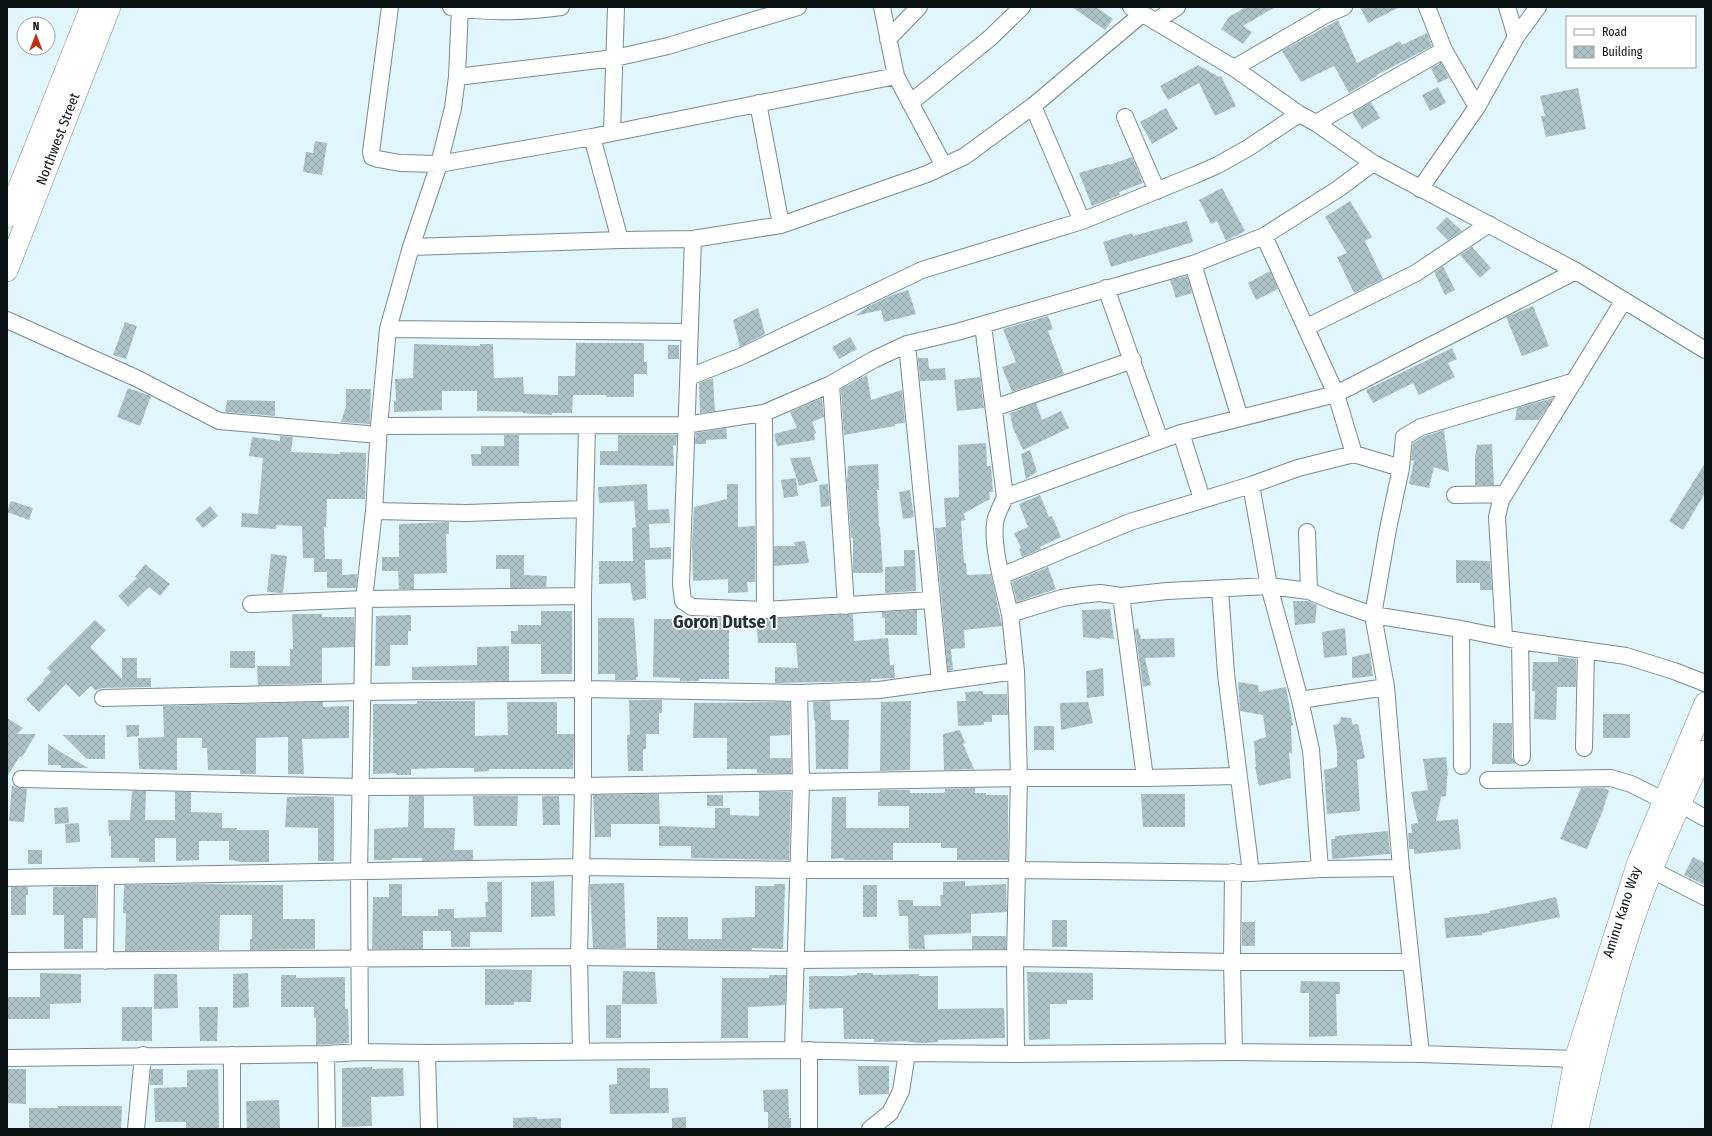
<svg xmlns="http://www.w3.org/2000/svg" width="1712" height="1136" viewBox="0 0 1712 1136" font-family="'Fira Sans Condensed',sans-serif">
<defs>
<pattern id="building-cross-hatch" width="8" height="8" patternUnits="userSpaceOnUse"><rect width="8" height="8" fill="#aec3c8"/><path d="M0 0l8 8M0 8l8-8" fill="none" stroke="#94a6ab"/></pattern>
</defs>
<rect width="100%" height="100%" fill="#e1f6fc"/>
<path fill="url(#building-cross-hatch)" d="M1072,7H1096L1113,19L1105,30Z
M1246,7H1275L1243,26L1252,32L1243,44L1221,29L1229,17Z
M1360,7H1400L1368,23Z
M1338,20L1357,63L1400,41L1402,45L1427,33L1432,46L1377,75V76L1349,93L1334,66L1301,82L1282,51Z
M1441,63L1449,78L1438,83L1431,68Z
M1198,65L1219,77L1221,76L1236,106L1215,116L1199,83L1168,100L1160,86Z
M1438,87L1446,103L1430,111L1422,95Z
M1578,88L1586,129L1546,137L1541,116H1545L1540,96Z
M1371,102L1380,118L1362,129L1352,113Z
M1166,108L1178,129L1152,144L1140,122Z
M315,141L327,143L322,175L303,172L306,152L313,153Z
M1132,157L1143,183L1119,192L1120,195L1092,206L1079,173L1109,164V165Z
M1222,188L1245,231L1226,241L1217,221L1211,224L1199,200Z
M1350,201L1372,237L1365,241L1383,279L1354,293L1337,257L1347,253L1325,217Z
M1447,217L1462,231L1448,240L1436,228Z
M1187,221L1193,242L1111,267L1103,242L1132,233L1133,236Z
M1472,247L1491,268L1480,278L1460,255Z
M1443,266L1455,290L1445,295L1434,272Z
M1270,271L1278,289L1256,300L1248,283Z
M1187,276L1192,293L1176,298L1170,280Z
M908,290L916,314L884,322L881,310L855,316L867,307L892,295Z
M1533,306L1549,346L1522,356L1506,317Z
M758,308L765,334L740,347L733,320Z
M1048,316L1053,329L1048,331L1064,374L1012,392L1002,367L1016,362L1003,329Z
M125,322L137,326L126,359L113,355Z
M850,337L857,349L839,359L832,347Z
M576,343H644V362H647V374H634V397H606V395H573L572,413H552V415L523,413V412L477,411V391H442V410L394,412V401H396L395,379L413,378L414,344L480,346V344H493L494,378L523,377L524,394L558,395V376H575Z
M668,345H679V359H668Z
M1452,348L1457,359L1448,363L1455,377L1419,395L1413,383L1373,403L1366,390Z
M918,358H928L929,369L945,368L946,380L920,381Z
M867,375L871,400L902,390L905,423L895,424V426L844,435L841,389Z
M980,377L984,408L957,411L954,380Z
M713,378L715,411L700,413L699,383Z
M128,388L151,396L140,426L117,417Z
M346,389H371L370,424L341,422L346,406Z
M822,398L824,417L812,422L816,433L814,434L815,440L777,446L774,434L797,428L790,412Z
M1553,398L1539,420H1515L1517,408Z
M227,400L275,401V416L225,412Z
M1036,403L1042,420L1061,411L1069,428L1023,450L1013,428L1010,413Z
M726,428L727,439L706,440V444H695L696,433Z
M1444,430L1449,472L1434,467L1429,488L1409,484L1414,461L1411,460L1413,443L1425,436Z
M504,435H519V466H472L471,454H481V446H504Z
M618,435H677L676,445L673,446L674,466L600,465V451H618Z
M280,436L293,437L291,452L340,454V452L366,453L365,499H327L326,527H324L325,559H342V575L357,574L356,588H327V572H314V558H303L302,526L276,525V529L241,527L242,513L258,514L263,458L249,456L252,437L280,441Z
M986,443L987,466H991L993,492H989L990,499L963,514L966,520L961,521L964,563H966L967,575L991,574L1002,626L964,630L965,648L951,649L953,670L948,671L935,528L946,527L944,498L959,497L958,445Z
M1492,444L1494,485H1475V457L1477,445Z
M1030,450L1037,472L1026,479L1021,454Z
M810,457L818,481L799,486L790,458Z
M1705,463V493L1683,530L1669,521Z
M878,464L879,490H877L879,527H880L883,573H853V538H851L847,482L848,466Z
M796,478L798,496L784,498L781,480Z
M647,484L648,510L669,509L670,523L649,524L650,548L671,547V559L645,560L646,598L633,601L630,583L599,584V561H633L632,528L636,527L634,501L599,503L598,487Z
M727,484H738V527L755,526V582H747L748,592L728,593V579L693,581L692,545L694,507L727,499Z
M828,484L830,506L821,507L819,485Z
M910,490L914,517L903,519L899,492Z
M1040,495L1049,517L1052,516L1061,537L1040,547L1041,549L1022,557L1019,549L1021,548L1014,533L1028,527L1019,504Z
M11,501L33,508L29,520L7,512Z
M210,506L218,516L203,528L195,519Z
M449,522V534H446L447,573L414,574V589H399L398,571H382V557H399V524Z
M805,541L809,563L774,566V546H795L794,542Z
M904,550H915L916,591L885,593V567L904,566Z
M271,554L287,556L283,593L267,592Z
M496,555H524V575L547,576L546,587L510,588V569H496Z
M1456,560L1490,561L1492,590H1480V583H1456Z
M145,564L170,584L160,596L149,587L128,607L118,596L137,578L135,577Z
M1048,567L1056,589L1017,602L1012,582Z
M1293,601H1309L1317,605L1315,623L1295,625Z
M1110,609L1114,639L1100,637V639L1083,637L1082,610Z
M917,610V635H885V618H882V612Z
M541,611H572V674H541V644H511V631H518V625H541Z
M292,614H322V617H354V647L322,648V683L258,685L257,666H290V649H293Z
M853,614L854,641L888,638L890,665H894L895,678L871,679V681L775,683V667L798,668L796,643H758L756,619Z
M411,615V631H408V645H390V666H375L376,616Z
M694,617L729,618V679H699V681H680V678L653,677L654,619H675V621L695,620Z
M598,618H634L638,677H636V680H615V674H598Z
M95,620L106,630L90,647L122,679V658H137V678H151V687L103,688L95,690L91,686L79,697L66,684L39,712L26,699L44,681L43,680L51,672L47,668Z
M1138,628L1141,639L1174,638L1175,657L1145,658L1151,685L1143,687L1135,629Z
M1345,628L1347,655L1324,658L1322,632Z
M509,646V681L412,680V667L477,665V647Z
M230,651H255V668H230Z
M1370,653L1373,676L1352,678V657Z
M1558,657L1576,659V687H1557L1556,720L1534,719L1535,691H1532L1533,662H1558Z
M1103,668L1104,696L1087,698L1086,671Z
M1238,682L1258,685L1259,692L1286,687L1293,725L1291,726L1292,754L1289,752L1291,778L1259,786L1255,767H1256L1254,741L1266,737L1263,715L1240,711Z
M983,691V694H1007L1008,715H992V722H984V725L958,726L957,701H966L965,692Z
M629,700H662V713H659V734H646V749H643V771H628L627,735H630Z
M417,701H475V736L508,735L507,702H557V734H574L573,769H489V771L474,772V768H441L411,769V775H396V773L373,774V704H417Z
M830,701L831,720H849L848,769H816L815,720H814L813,702Z
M911,701L910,770L880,771L881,702Z
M323,702V707L349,706V738L302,739L304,774H288V737L256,738V774H240V770H208L207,748H202V738H177V770L139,769L138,738L164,737L163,706Z
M790,702V735L770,736V758H791V773H757V769H727V738H693L694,703Z
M1088,702L1093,723L1061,730L1060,703Z
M1603,714H1630V738H1603Z
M1341,717L1351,718L1353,725L1358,724L1361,738L1365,758L1357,760L1360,811L1327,814L1324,770L1337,767V751L1333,725L1339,724Z
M7,718L23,728L17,734H36L22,757L20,756L7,777Z
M1493,723H1512V757L1515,764H1492Z
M126,725H139V736L127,737Z
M1034,726H1054V750H1034Z
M960,730L965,743L963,744L974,769L944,770L943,734Z
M63,735H105V759H87Z
M48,744L69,757L88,768H61V765H48Z
M1446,757L1448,775L1447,776L1446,796L1441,797L1436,821L1458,819L1461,849L1414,854V849H1409L1408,833H1412L1411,824L1418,823L1411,792L1428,790L1423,759Z
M12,786L27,789L24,822L9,821Z
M975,788V793H986V795H1008V860H957V848H941V843H893V860H844V858L831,859L832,797H846V828H909V806H878V792H880V790H910V793H943L945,792V789Z
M1581,788H1603L1609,790L1603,810L1587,849L1560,839Z
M132,791H146L145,820H175V792H191V812L222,813V828H237V830H269V862H238V861L229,860V841H199V860L176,861V838H155V862H139V858H111V836H109L108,820H130Z
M759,792H791L789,860L691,858V846H659V826L715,828V808H730V815L759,816Z
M659,794L660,824H611V837H595L593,795Z
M1141,794H1185V827H1143Z
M707,795H723V806H707Z
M316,796L334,797V861H318V828L285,827L287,797Z
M409,796H424V828H455L454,850H473V860L422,861V858H392V860H374V829L408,827Z
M473,796H518L517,826H474Z
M542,796H559L560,825H543Z
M68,807L69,823L55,824L54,808Z
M79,823L80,842L66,843L65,824Z
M1388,831L1390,854L1332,859L1331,839H1335V836Z
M28,850H42V864H28Z
M1693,857L1705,863V885L1684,875Z
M554,881L555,916L531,917V882Z
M965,881V886L1006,884L1007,912L971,914V933L924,935L925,949H909L908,916H899L898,900H913V906H941L940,895H943V882Z
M487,882H502V932H470V947H451V931H423V949H372L373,897H389V884H402V916H438V909H454V918L486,917L485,902H488Z
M624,883L626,948H593L590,884Z
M201,884L283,885V919H315V949L250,950V939H252V915H220L219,950L125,951L126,913H123L124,885Z
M774,884H785L783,949L752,948V950L657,949V917H688V939H722V918L755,917V886H774Z
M863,885H877V916L876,917H863Z
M96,886V918H83V949H64V915H53V887Z
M11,887H28V895H26V915H11Z
M1556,897L1560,917L1482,933V935L1446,938L1444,918L1490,913L1489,911Z
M1052,920H1067V947H1052Z
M1242,922H1255V946H1242Z
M972,936H1006V949H972Z
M485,969L532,970L531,1002H514V1005H485Z
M623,971L655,972L657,1004H622Z
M1027,972L1093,973V1000H1067V1004H1050V1039L1029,1040Z
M40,973L81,974V1003L50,1004V1019H7V997H40Z
M248,973L249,1007L233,1008V974Z
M857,973H873V975L919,974V976H938V1009L1004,1008L1005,1038L938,1040V1042L923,1043L908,1042V1041L874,1042V1039H844L843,1008L809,1009V976H842L857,975Z
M154,974H177L178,1008L154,1009Z
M281,975H296V978L345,977V1009H348L349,1043L316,1045V1018H314V1007H281Z
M769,975H786L785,1005L748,1007V1038H721L722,978H769Z
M1301,981L1340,982V994H1336L1337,1036L1309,1037V993H1300Z
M606,1005H621V1038H606Z
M122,1007H152V1041H122Z
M199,1007H218L217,1041H200Z
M858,1066H889V1094L859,1095Z
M372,1067V1069L403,1068L404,1096L371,1097L372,1126L342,1127V1068Z
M617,1068H650V1088H668L669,1113L610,1114L609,1085L617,1084Z
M7,1069H26V1104L7,1103Z
M151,1069H163V1085H150Z
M218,1069L219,1129H186V1122H155L154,1088L187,1087V1070Z
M788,1089L789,1118H791V1129H768V1112H764L763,1090Z
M279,1100L280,1128L247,1129L246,1101Z
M58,1106H122L121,1129H29V1108H58Z
M537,1117V1119L561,1118V1129H513V1118Z
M686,1117V1129H672V1118Z"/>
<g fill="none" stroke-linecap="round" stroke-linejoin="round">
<g stroke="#778a8f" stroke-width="18">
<path id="minor" d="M390,7L371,152L372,157L378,159L400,163L439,164L592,137L896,76
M451,7C486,13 525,12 561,7
M882,7L896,76L944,166
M1131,7L1234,68L1299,114L1316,123L1373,163L1576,271L1705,350
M1427,7L1444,50L1477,107
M1507,7L1516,37
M1156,21L1177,7
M888,39L919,7
M1234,68L1327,14L1344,7
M457,77L615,58L668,46L798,7
M758,103L781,225
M910,103L990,38L1022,7
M1033,106L1082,221
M1125,117L1157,191
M1316,123L1444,50
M612,132L616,7
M592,137L620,240
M1420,189L1477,107L1516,37L1538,7
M1264,236L1336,394L1354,454
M693,239C690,354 684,469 681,584L683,601L692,607L765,610L931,600
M411,247L620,240L693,239L781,225L927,174L965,156L1033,106L1142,14
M1193,264L1240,418
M1106,288L1160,440
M7,320L136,378L219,421L378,435
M983,325L1005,497C1002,505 996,514 995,523C992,549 1004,588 1010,614
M1307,327L1416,273L1489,224
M388,329L690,332
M907,344L940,682
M689,377L742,356L922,270L1082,221L1195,175L1218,165L1248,148L1299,114
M831,384L846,606
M994,408L1133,360
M764,413L765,610
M379,426L685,425L764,413L831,384L873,360L907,344L957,332L1193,264L1264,236L1338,189L1373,163
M1181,433L1202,499
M1251,485L1269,586L1300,700L1311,750L1320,869
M1455,495L1505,494
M1005,497L1181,433L1336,394L1576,271
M374,511L467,513L585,509
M1307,532L1309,591
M1001,576L1130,522L1251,485L1298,468L1354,454L1401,468
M1220,589L1226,674L1251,873
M1121,596L1145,778
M251,604L364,599L583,596
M1461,629L1462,766
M1504,637L1497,517L1501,500L1624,300
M1520,641L1522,757
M103,698L362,692L584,689L799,693L879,690L1016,671
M1300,700L1386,687
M1584,748L1586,650
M21,779L362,787L583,786L1019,778H1145L1239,776
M1488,780L1611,778L1631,784L1663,800
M1680,804L1705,818
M1652,870L1705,897
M1233,872L1232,962L1234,1052
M7,878L581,867L799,870H1016L1251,873L1320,869L1401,868
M7,961L579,957L796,960L1015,958L1232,962H1410
M105,961L106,877
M793,1050L801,783L799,693
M809,1050V1129
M360,1052L359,872L364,599L374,511L379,426L388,329L411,247L439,164L453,108L457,77L460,7
M581,1052L579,957L583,786V596L587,426
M427,1053L429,1129
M326,1054L327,1129
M1016,1054L1015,958L1019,778L1016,671L1010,614L1062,598L1081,595L1100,593L1121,596L1167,591L1269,586L1309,591L1333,601L1373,615L1461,629L1520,641L1626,656L1674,671L1705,683
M1421,1054L1401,868L1386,687L1373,615L1388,529L1401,468L1404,437L1421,427L1575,381
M7,1058L326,1054L360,1052L427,1053L793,1050L907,1053L1016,1054L1234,1052L1421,1054L1575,1059L1585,1061
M136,1129L143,1055
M232,1129V1055
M870,1129L890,1113L901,1091L907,1053"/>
</g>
<g stroke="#778a8f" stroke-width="22">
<path id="major" d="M7,217L91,7
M7,271L110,7
M1562,1129L1575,1059L1638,862L1705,703
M1578,1129C1593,1060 1610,991 1632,924C1652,865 1678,807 1705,751"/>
</g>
<use href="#minor" stroke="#fff" stroke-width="16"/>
<use href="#major" stroke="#fff" stroke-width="21"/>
</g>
<g text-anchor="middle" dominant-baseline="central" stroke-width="3.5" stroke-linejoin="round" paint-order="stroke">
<g font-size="14" fill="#0a1113" stroke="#fff">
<text transform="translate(58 139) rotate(-69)">Northwest Street</text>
<text transform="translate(1622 912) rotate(-72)">Aminu Kano Way</text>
</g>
<g font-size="18" font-weight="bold" fill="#223438" stroke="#fff">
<text x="725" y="622">Goron Dutse 1</text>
</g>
</g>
<rect width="1712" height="1136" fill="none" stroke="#0a1113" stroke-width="16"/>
<rect x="1566" y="16" width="130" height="52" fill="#ffffff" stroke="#9da0a1"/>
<rect x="1574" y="29" width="20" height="6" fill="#ffffff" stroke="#9da0a1"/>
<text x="1602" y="36" font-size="12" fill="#0a1113">Road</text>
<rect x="1574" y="46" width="20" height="12" fill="url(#building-cross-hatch)" stroke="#9da0a1"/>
<text x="1602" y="56" font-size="12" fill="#0a1113">Building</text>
<g transform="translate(36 36)"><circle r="19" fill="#ffffff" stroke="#9da0a1"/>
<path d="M0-3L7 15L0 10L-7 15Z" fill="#bd3211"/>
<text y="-6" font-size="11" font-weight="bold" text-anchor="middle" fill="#0a1113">N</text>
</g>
</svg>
